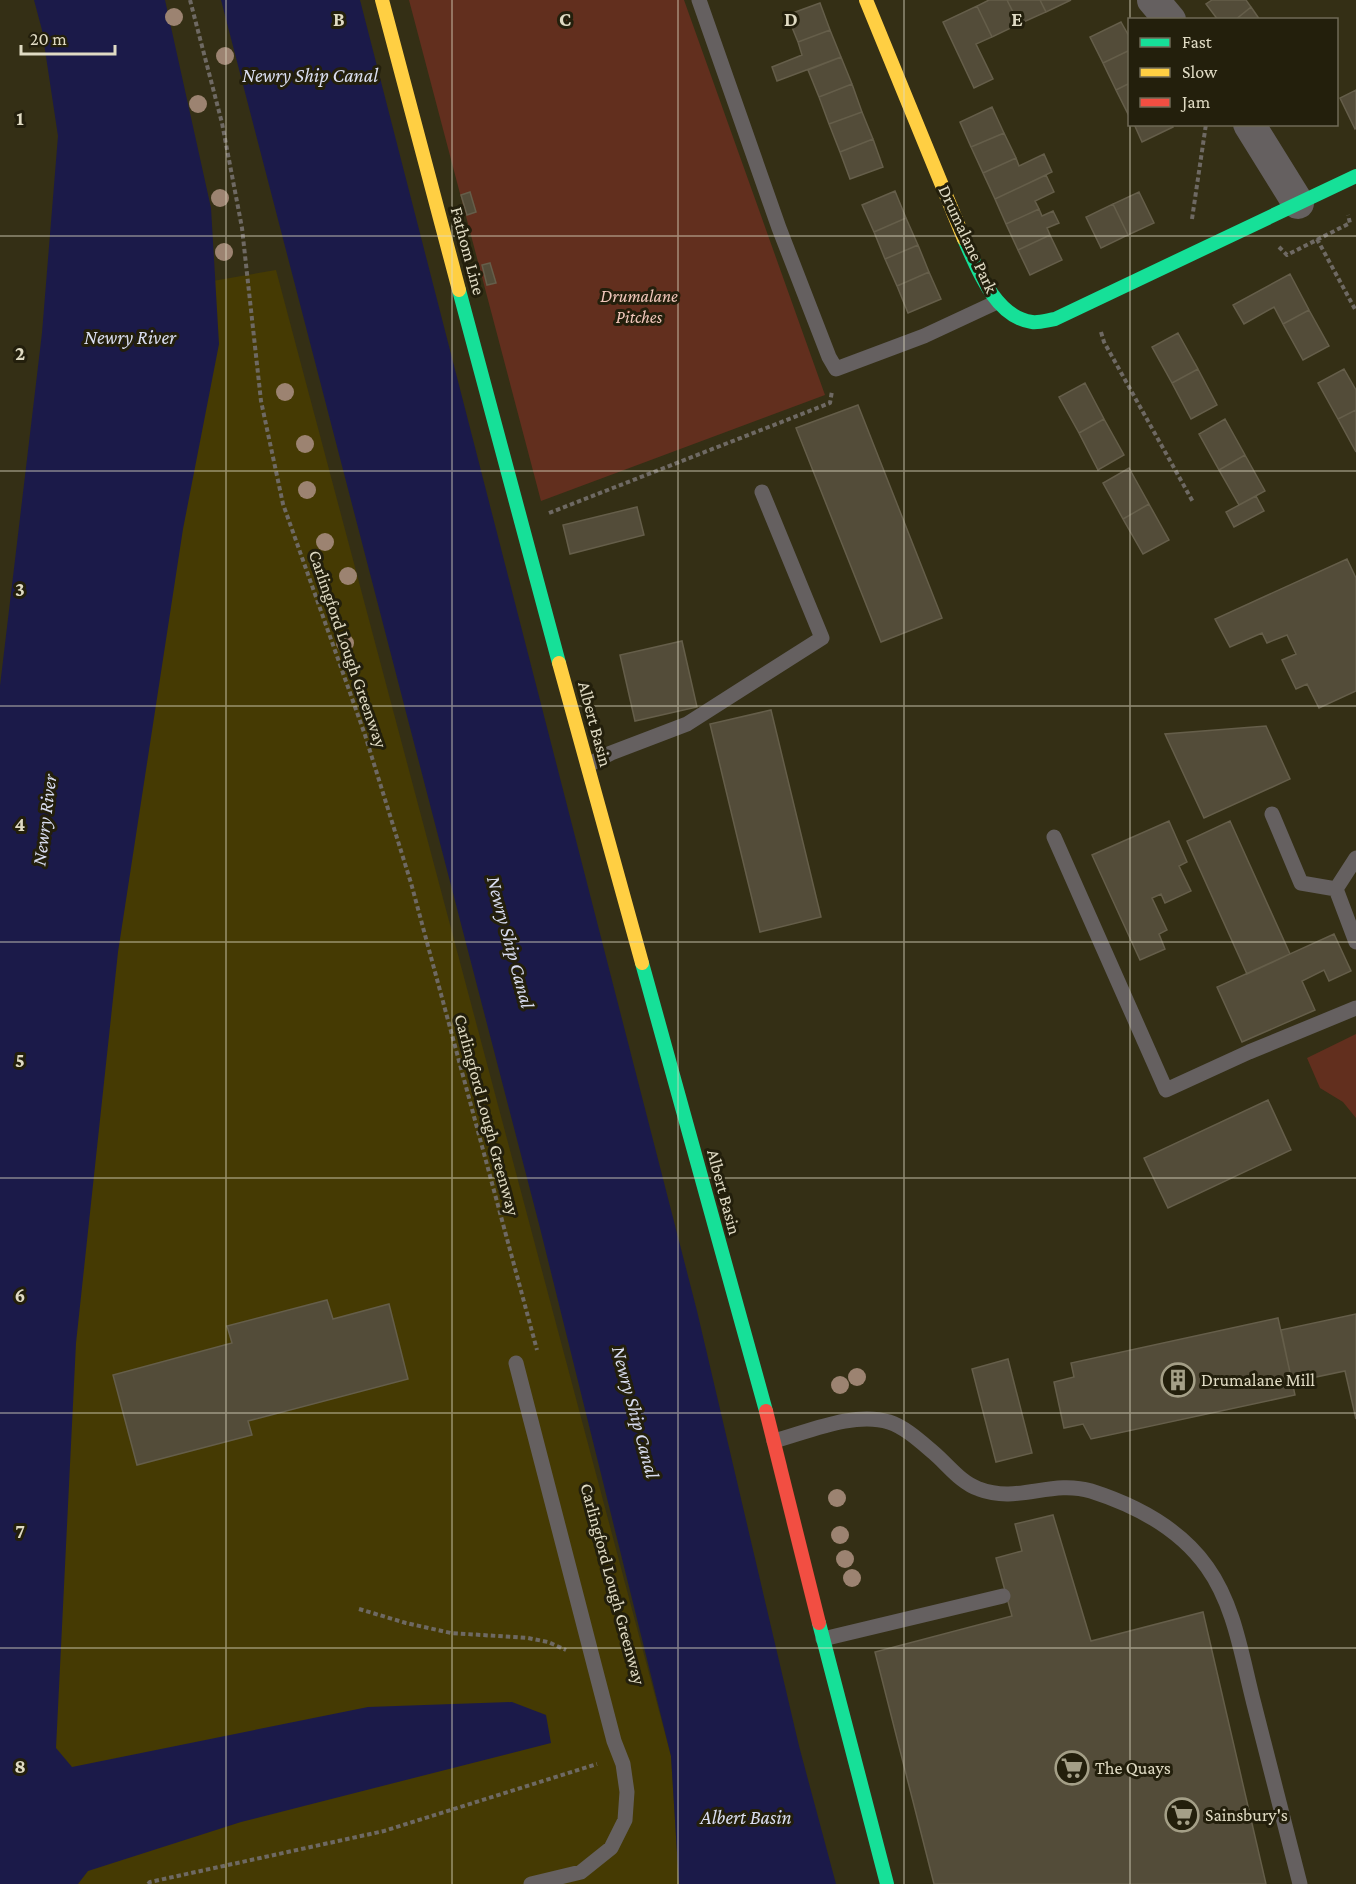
<svg xmlns="http://www.w3.org/2000/svg" width="1356" height="1884" viewBox="0 0 1356 1884" font-family="'Crimson Pro',serif">
<rect width="100%" height="100%" fill="#342f15"/>
<path fill="#453a03" d="M276,270L671,1756L679,1884H12L101,868L201,283Z"/>
<path fill="#622f1e" d="M409,0H684L825,395L541,501Z
M1356,1034V1118L1343,1102L1320,1088L1307,1058Z"/>
<path fill="#1b1a49" d="M34,0H165L211,208L219,344L183,529L118,952L76,1343L56,1748L72,1767L368,1707L512,1702L546,1715L551,1743L241,1822L88,1871L78,1884H0V686L42,333L58,136L42,30Z
M221,0H360L697,1311L799,1746L836,1884H679L671,1756L540,1228Z"/>
<path fill="#534c39" stroke="#655e4a" stroke-width="1.5" d="M989,0H1007L1019,24L992,37L977,6Z
M1007,0H1040L1046,12L1019,24Z
M1040,0H1071L1046,12Z
M1212,0H1246L1251,7L1235,20H1218L1206,4Z
M820,3L830,30L798,42L787,15Z
M977,6L992,37L976,44L993,79L974,88L943,22Z
M1251,7L1260,20H1235Z
M1121,22L1130,38V50L1103,63L1090,37Z
M830,30L841,57L777,81L772,67L802,55L798,42Z
M1130,50V83L1116,90L1103,63Z
M841,57L852,84L819,97L808,70Z
M1130,83V116H1129L1116,90Z
M852,84L862,112L829,124L819,97Z
M1356,90V128L1355,129L1340,98Z
M992,107L1004,133L971,147L960,122Z
M862,112L873,139L840,152L829,124Z
M1134,124H1172L1173,127L1142,142Z
M1004,133L1016,158L983,173L971,147Z
M873,139L883,167L850,179L840,152Z
M1044,154L1052,172L995,199L983,173L1016,158L1019,166Z
M1046,175L1054,192L1035,201L1039,209L1006,224L995,199Z
M895,191L906,218L874,232L862,205Z
M470,192L476,212L467,215L461,195Z
M1139,192L1154,223L1128,235L1113,204Z
M1113,204L1128,235L1101,248L1086,217Z
M1039,209L1042,216L1053,211L1059,223L1047,228L1050,235L1018,250L1006,224Z
M906,218L918,245L885,259L874,232Z
M1050,235L1062,260L1030,275L1018,250Z
M918,245L929,272L897,286L885,259Z
M490,263L496,283L487,285L482,265Z
M929,272L941,299L908,313L897,286Z
M1290,274L1309,310L1283,324L1274,307L1244,324L1233,305Z
M1309,310L1329,346L1303,360L1283,324Z
M1178,333L1198,369L1172,383L1152,347Z
M1198,369L1217,405L1191,419L1172,383Z
M1344,369L1356,390V410L1338,419L1318,383Z
M1085,383L1104,419L1079,433L1059,397Z
M858,405L942,618L881,642L796,428Z
M1356,410V452L1338,419Z
M1104,419L1124,455L1098,470L1079,433Z
M1225,419L1245,455L1219,470L1199,434Z
M1245,455L1265,491L1239,505L1219,470Z
M1129,468L1149,504L1123,519L1103,483Z
M1256,496L1264,511L1234,527L1226,512Z
M1149,504L1169,540L1143,554L1123,519Z
M637,507L644,535L570,554L563,525Z
M1347,559L1356,578V691L1319,708L1307,684L1296,689L1282,660L1296,654L1287,635L1267,643L1262,633L1230,647L1215,619Z
M682,641L697,707L635,721L620,655Z
M771,710L821,917L760,932L710,724Z
M1266,726L1290,779L1204,818L1165,734Z
M1169,821L1187,862L1179,866L1191,891L1165,903L1161,894L1152,898L1167,930L1159,934L1165,949L1140,960L1092,855Z
M1230,821L1290,954L1247,974L1187,841Z
M1334,934L1351,971L1329,981L1324,970L1302,981L1315,1010L1242,1042L1217,987Z
M1268,1100L1291,1150L1168,1208L1144,1158Z
M327,1300L333,1319L389,1304L408,1379L248,1421L252,1435L137,1465L113,1375L232,1343L227,1326Z
M1356,1314V1419L1345,1371L1292,1382L1281,1330Z
M1278,1318L1295,1395L1091,1439L1083,1424L1064,1428L1054,1382L1074,1377L1071,1363Z
M1008,1359L1032,1453L996,1462L972,1369Z
M1053,1515L1091,1641L1203,1612L1266,1884H934L875,1652L1012,1616L996,1558L1022,1551L1015,1524Z"/>
<g fill="none" stroke-linecap="round" stroke-linejoin="round">
<path stroke="#6e6963" stroke-width="4" stroke-dasharray="4.5 3" stroke-linecap="butt" d="M190,0L222,123L242,228L261,401L283,504L365,735L411,883L537,1350
M1192,219L1206,124
M1317,239L1356,311
M1279,247L1287,255L1350,223L1348,215
M1101,332L1104,342L1193,502
M549,513L830,403L832,391
M359,1609L406,1623L451,1633L528,1638L548,1642L566,1650
M148,1884L150,1882L384,1831L597,1764"/>
<path stroke="#656060" stroke-width="15" d="M699,0L779,228L829,357L836,369L924,336L997,302
M588,765L611,753L687,724L822,638L762,492
M1272,814L1301,883L1336,889L1356,942
M1054,837L1166,1090L1249,1052L1356,1008
M1336,889L1356,858
M516,1363L595,1668L614,1741L623,1764L627,1792L625,1820L611,1848L581,1872L531,1884
M774,1441C808,1432 854,1411 889,1422C905,1427 921,1442 934,1453C948,1465 961,1483 979,1489C1018,1504 1051,1479 1091,1491C1135,1505 1180,1529 1207,1567C1235,1606 1242,1658 1254,1704C1269,1764 1285,1824 1300,1884
M823,1639L1003,1596"/>
<path stroke="#656060" stroke-width="32" d="M1153,0L1170,20
M1249,124L1298,203"/>
<path stroke="#16e098" stroke-width="14" d="M964,239C977,268 995,317 1032,322C1039,323 1048,320 1055,319L1356,176
M459,290L559,663
M642,963L766,1411
M819,1623L887,1884"/>
<path stroke="#ffcf43" stroke-width="14" d="M382,0L459,290
M866,0L964,239
M559,663L642,963"/>
<path stroke="#f24e42" stroke-width="14" d="M766,1411L819,1623"/>
</g>
<g fill="#9c8371">
<circle cx="174" cy="17" r="9"/>
<circle cx="225" cy="56" r="9"/>
<circle cx="198" cy="104" r="9"/>
<circle cx="220" cy="198" r="9"/>
<circle cx="224" cy="252" r="9"/>
<circle cx="285" cy="392" r="9"/>
<circle cx="305" cy="444" r="9"/>
<circle cx="307" cy="490" r="9"/>
<circle cx="325" cy="542" r="9"/>
<circle cx="348" cy="576" r="9"/>
<circle cx="345" cy="643" r="9"/>
<circle cx="857" cy="1377" r="9"/>
<circle cx="840" cy="1385" r="9"/>
<circle cx="837" cy="1498" r="9"/>
<circle cx="840" cy="1535" r="9"/>
<circle cx="845" cy="1559" r="9"/>
<circle cx="852" cy="1578" r="9"/>
</g>
<path fill="none" stroke="#e0dbc4" stroke-width="1.5" stroke-opacity="0.55" d="M226,0V1884M452,0V1884M678,0V1884M904,0V1884M1130,0V20M1130,124V1884M0,236H1356M0,471H1356M0,706H1356M0,942H1356M0,1178H1356M0,1413H1356M0,1648H1356"/>
<defs>
<g id="building-ring" transform="scale(1.725)"><circle r="9.5" fill="#231f0c" stroke="#a49f87" stroke-width="1.5"/><path d="M-4-6H4V6H1V3H-1V6H-4ZM-2.5-4.3h1.7v1.8h-1.7ZM.8-4.3h1.7v1.8H.8ZM-2.5-1h1.7V.8h-1.7ZM.8-1h1.7V.8H.8Z" fill="#a49f87"/></g>
<g id="supermarket-ring" transform="scale(1.725)"><circle r="9.5" fill="#231f0c" stroke="#a49f87" stroke-width="1.5"/><path d="M-6-5.5h2.5l.6 2H6L4.5 2H-2.5L-4.4-4H-6ZM-1.5 3.2a1.3 1.3 0 1 0 .1 0ZM3 3.2a1.3 1.3 0 1 0 .1 0Z" fill="#a49f87"/></g>
</defs>
<g fill-rule="evenodd">
<use href="#building-ring" x="1178" y="1380"/>
<use href="#supermarket-ring" x="1072" y="1768"/>
<use href="#supermarket-ring" x="1182" y="1815"/>
</g>
<g text-anchor="middle" dominant-baseline="central" stroke-width="6" stroke-linejoin="round" paint-order="stroke">
<g font-size="18" fill="#e0dbc4" stroke="#231f0c">
<text transform="translate(968 239) rotate(65)">Drumalane Park</text>
<text transform="translate(468 251) rotate(75)">Fathom Line</text>
<text transform="translate(348 649) rotate(71)">Carlingford Lough Greenway</text>
<text transform="translate(595 724) rotate(75)">Albert Basin</text>
<text transform="translate(487 1115) rotate(75)">Carlingford Lough Greenway</text>
<text transform="translate(724 1192) rotate(75)">Albert Basin</text>
<text transform="translate(613 1584) rotate(75)">Carlingford Lough Greenway</text>
</g>
<g font-size="18" font-style="italic" fill="#f2c8bc" stroke="#231f0c">
<text x="639" y="296">Drumalane<tspan x="639" dy="21">Pitches</tspan></text>
</g>
<g font-size="18" fill="#e0dbc4" stroke="#231f0c" text-anchor="start">
<text x="1201" y="1380">Drumalane Mill</text>
<text x="1095" y="1768">The Quays</text>
<text x="1205" y="1815">Sainsbury's</text>
</g>
<g font-size="20" font-style="italic" fill="#d9ddf0" stroke="#231f0c">
<text x="310" y="75">Newry Ship Canal</text>
<text x="130" y="337">Newry River</text>
<text transform="translate(44 820) rotate(-83)">Newry River</text>
<text transform="translate(511 942) rotate(75)">Newry Ship Canal</text>
<text transform="translate(636 1412) rotate(75)">Newry Ship Canal</text>
<text x="746" y="1817">Albert Basin</text>
</g>
</g>
<g font-size="20" text-anchor="middle" font-weight="bold" fill="#e0dbc4" stroke="#231f0c" stroke-width="6" stroke-linejoin="round" paint-order="stroke">
<text x="339" y="26">B</text>
<text x="565" y="26">C</text>
<text x="791" y="26">D</text>
<text x="1017" y="26">E</text>
<text x="20" y="125">1</text>
<text x="20" y="360">2</text>
<text x="20" y="596">3</text>
<text x="20" y="831">4</text>
<text x="20" y="1067">5</text>
<text x="20" y="1302">6</text>
<text x="20" y="1538">7</text>
<text x="20" y="1773">8</text>
</g>
<rect x="1128" y="18" width="210" height="108" fill="#231f0c" stroke="#6f6a56" stroke-width="1.5"/>
<rect x="1140" y="38" width="30" height="9" fill="#16e098" stroke="#6f6a56" stroke-width="1.5"/>
<text x="1182" y="48" font-size="18" fill="#e0dbc4">Fast</text>
<rect x="1140" y="68" width="30" height="9" fill="#ffcf43" stroke="#6f6a56" stroke-width="1.5"/>
<text x="1182" y="78" font-size="18" fill="#e0dbc4">Slow</text>
<rect x="1140" y="98" width="30" height="9" fill="#f24e42" stroke="#6f6a56" stroke-width="1.5"/>
<text x="1182" y="108" font-size="18" fill="#e0dbc4">Jam</text>
<path d="M21 45v9h94v-9" fill="none" stroke="#e0dbc4" stroke-width="3"/>
<text x="30" y="45" font-size="18" fill="#e0dbc4" stroke="#231f0c" stroke-width="4.5" paint-order="stroke">20 m</text>
</svg>
